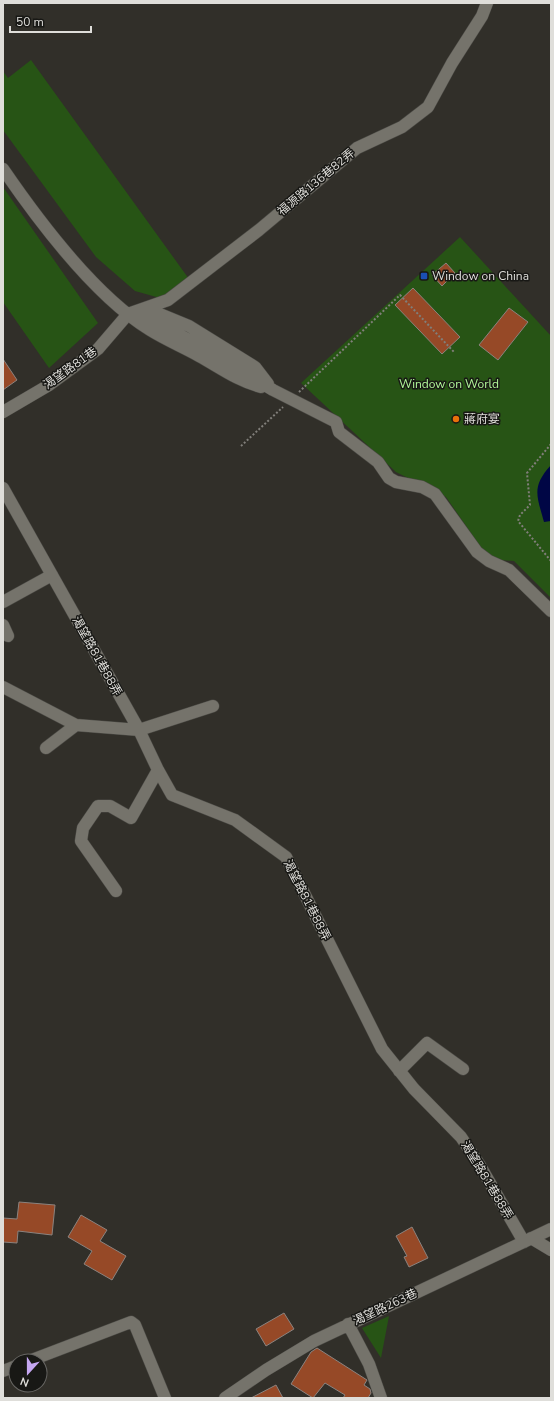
<svg xmlns="http://www.w3.org/2000/svg" width="554" height="1401" viewBox="0 0 554 1401" font-family="'Nunito Sans','Noto Sans TC',sans-serif">
<rect width="100%" height="100%" fill="#312f29"/>
<path fill="#275415" d="M31,60L189,279L160,298L135,291L96,257L3,130V71L8,78Z
M3,187L98,323L49,368L3,302Z
M460,237L551,336V598L514,561L489,559L446,497L396,472L301,383Z
M389,1316L381,1358L362,1328Z"/>
<path fill="#000645" d="M551,465V521L544,522C537,496 531,487 551,465Z"/>
<path fill="#964927" stroke="#8b837f" d="M446,263L455,273L442,286L432,275Z
M413,288L460,337L442,354L395,305Z
M509,308L528,322L498,360L479,345Z
M3,359L17,380L3,390Z
M19,1202L55,1205L52,1235L18,1231L17,1243L3,1242V1218L17,1219Z
M81,1215L107,1230L100,1241L126,1256L112,1280L84,1264L92,1251L68,1237Z
M412,1227L428,1258L409,1267L404,1257L407,1256L396,1236Z
M284,1313L294,1329L266,1346L256,1329Z
M317,1348L367,1380L364,1385L370,1389L371,1393L368,1398H343L345,1395L325,1383L313,1398L291,1384L311,1352Z
M276,1385L283,1398H251Z"/>
<g fill="none" stroke-linecap="round" stroke-linejoin="round">
<g stroke="#4c4b46" stroke-width="13">
<path id="minor" d="M3,169C40,223 95,296 150,330C166,340 183,347 199,356C221,368 236,380 261,387
M141,313L155,312L189,326L255,367L268,384
M128,314L154,321L204,348L273,390L336,422L339,432L378,462L389,478L396,482L422,487L435,494L477,552L489,561L509,570L551,611
M3,412L49,385L98,349L128,314L168,300L259,230L357,148L402,127L428,107L452,63L482,16L487,3
M3,488L139,730L158,770L172,795L235,820L286,857L382,1049L414,1089L461,1137L479,1164L524,1242
M3,602L52,575
M3,625L8,636
M3,687L76,725L139,730L213,706
M46,748L76,725
M116,891L81,841L83,828L98,806H110L131,818L158,770
M399,1071L427,1043L463,1069
M531,1238L551,1250
M348,1324L369,1364L381,1398
M29,1361L131,1322L135,1325L165,1398
M3,1371L16,1366
M225,1398L266,1370L314,1341L551,1229"/>
</g>
<path stroke="#817f7a" stroke-width="2" stroke-dasharray="2 2" stroke-linecap="butt" d="M299,392L400,295L454,352
M551,444L527,473L530,505L520,515L518,521L551,561
M241,446L283,407"/>
<use href="#minor" stroke="#75736b" stroke-width="12"/>
</g>
<rect fill="#1a4fb4" stroke="#181815" stroke-width="1.5" x="420" y="272" width="8" height="8" rx="2"/>
<circle fill="#e8710a" stroke="#181815" stroke-width="1.5" cx="456" cy="419" r="4"/>
<g text-anchor="middle" dominant-baseline="central" stroke-width="3" stroke-linejoin="round" paint-order="stroke">
<g font-size="12" fill="#dfdeda" stroke="#181815">
<text transform="translate(316 182) rotate(-40)">福源路136巷82弄</text>
<text transform="translate(70 368) rotate(-36)">渴望路81巷</text>
<text transform="translate(97 656) rotate(61)">渴望路81巷88弄</text>
<text transform="translate(307 900) rotate(63)">渴望路81巷88弄</text>
<text transform="translate(487 1180) rotate(59)">渴望路81巷88弄</text>
<text transform="translate(385 1307) rotate(-25)">渴望路263巷</text>
</g>
<g font-size="12" fill="#dfdeda" stroke="#181815" text-anchor="start">
<text x="432" y="276">Window on China</text>
<text x="464" y="419">蔣府宴</text>
</g>
<g font-size="12" fill="#b0f798" stroke="#181815">
<text x="449" y="384">Window on World</text>
</g>
</g>
<rect width="554" height="1401" fill="none" stroke="#dfdeda" stroke-width="8"/>
<g transform="translate(28 1373) rotate(201)"><circle r="19" fill="#181815" stroke="#686764"/>
<path d="M0-3L7 15L0 10L-7 15Z" fill="#c5a7f1"/>
<text y="-6" font-size="11" font-weight="bold" text-anchor="middle" fill="#dfdeda">N</text>
</g>
<path d="M10 26v6h81v-6" fill="none" stroke="#dfdeda" stroke-width="2"/>
<text x="16" y="26" font-size="12" fill="#dfdeda" stroke="#181815" stroke-width="3" paint-order="stroke">50 m</text>
</svg>
